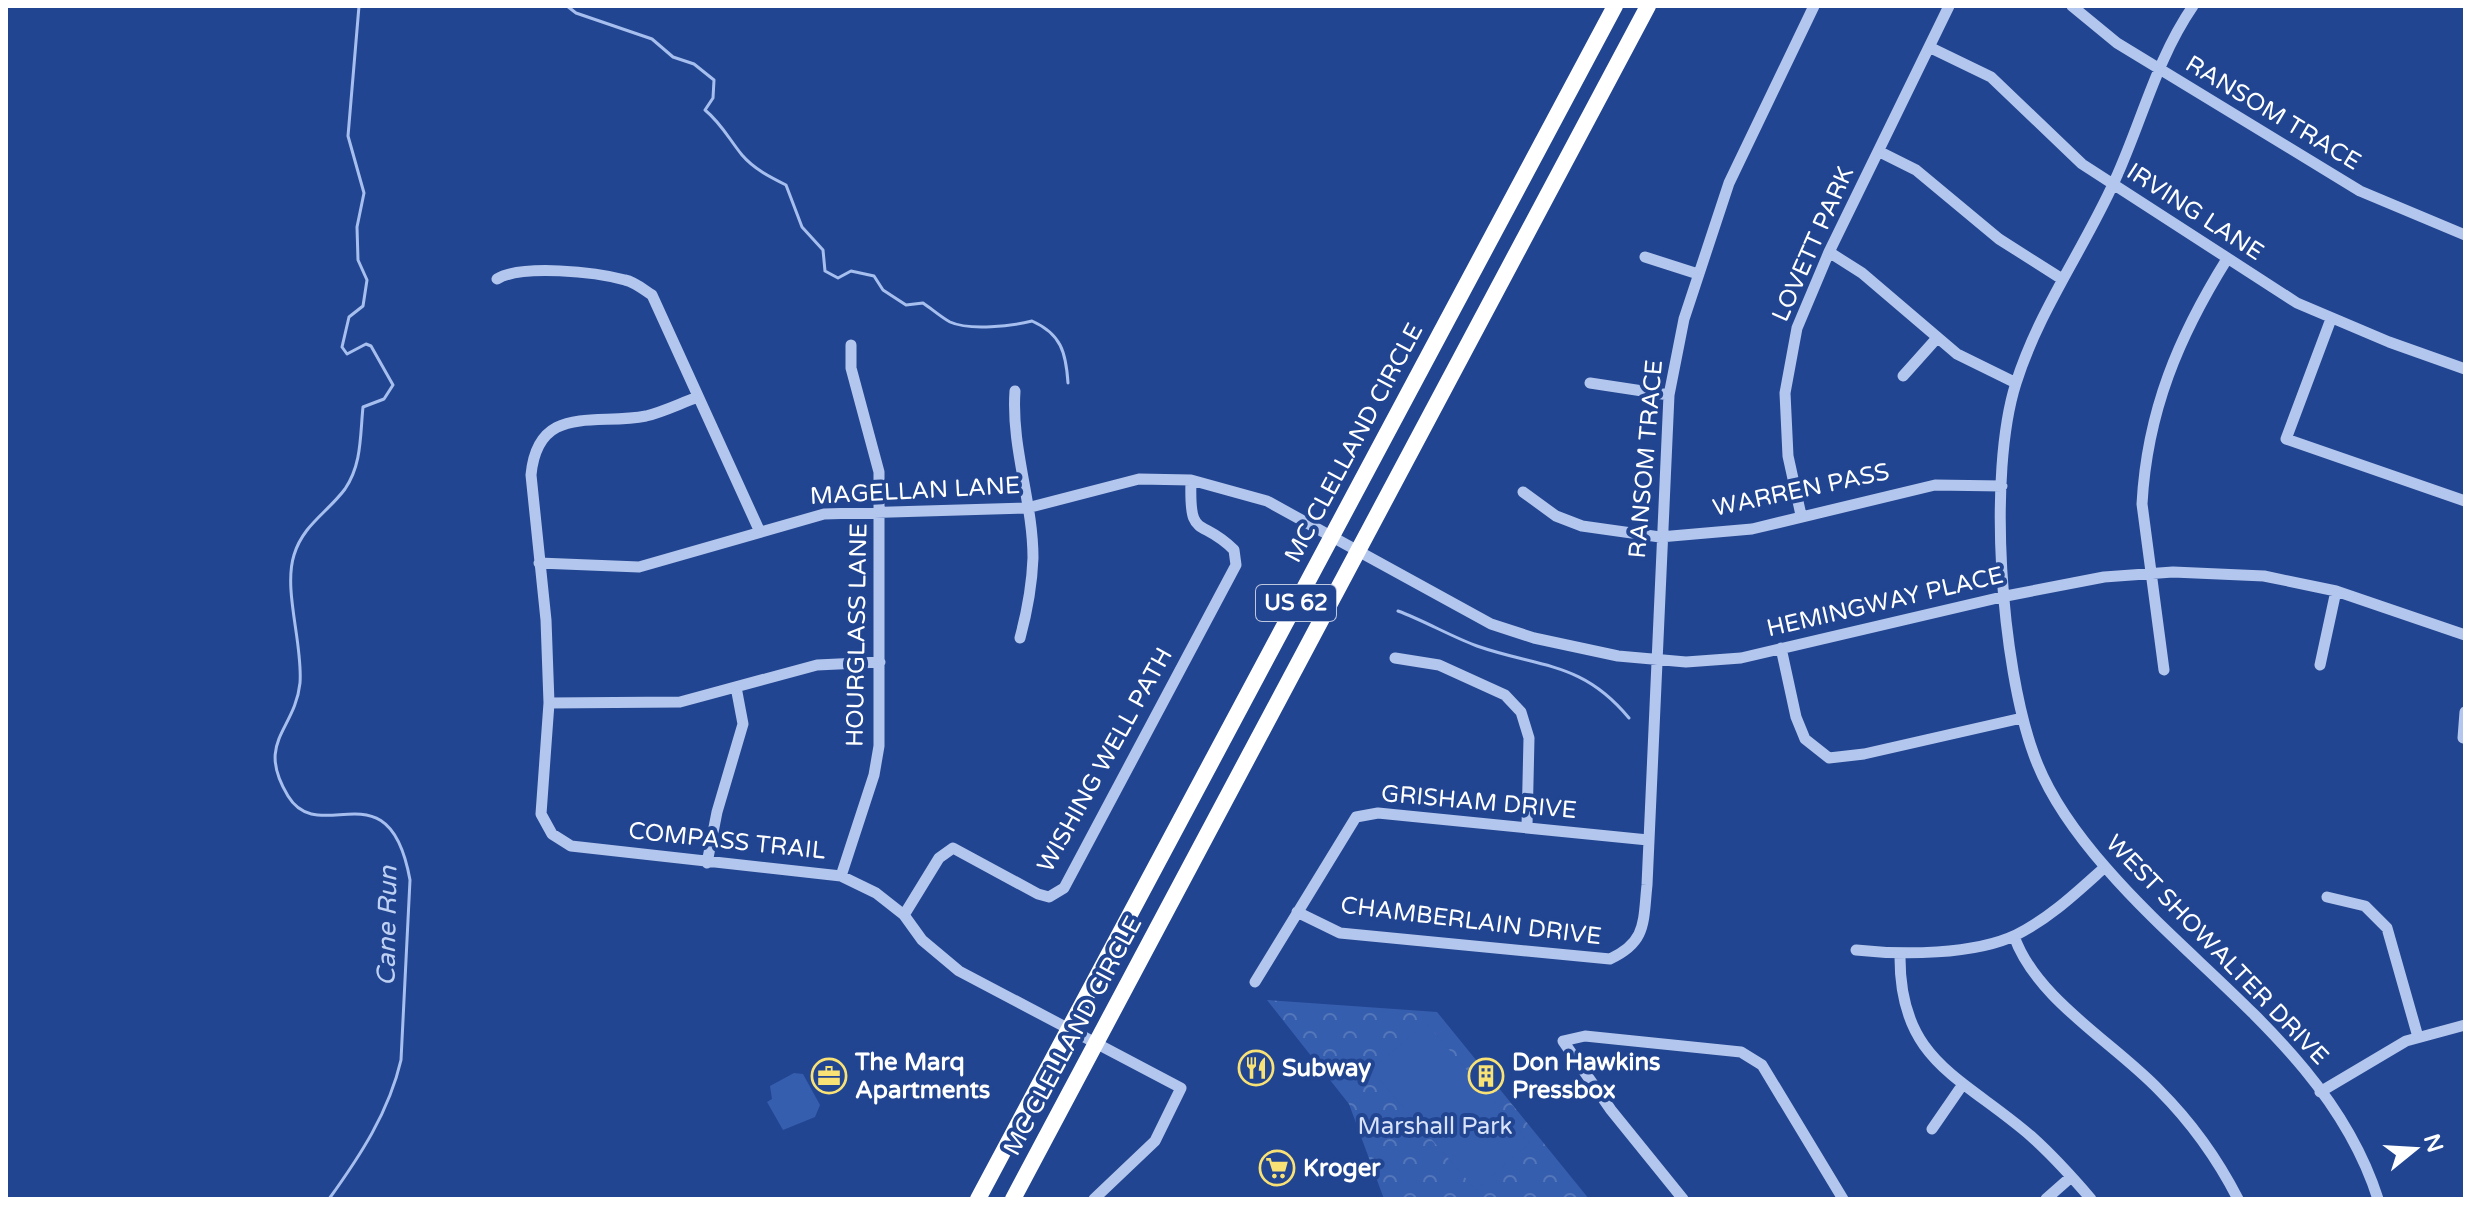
<svg xmlns="http://www.w3.org/2000/svg" width="2471" height="1205" viewBox="0 0 2471 1205" font-family="'Varela Round',sans-serif">
<defs>
<pattern id="park-crowns" width="20" height="18" patternUnits="userSpaceOnUse" patternTransform="scale(2)"><rect width="20" height="18" fill="#365eae"/><path d="M2 6a3 3 0 1 1 6 0M12 15a3 3 0 1 1 6 0" fill="none" stroke="#5476ba"/></pattern>
</defs>
<rect width="100%" height="100%" fill="#224591"/>
<path fill="url(#park-crowns)" d="M1267,1000L1437,1012L1589,1199H1384L1349,1104Z"/>
<path fill="#365eae" d="M1426,1023L1530,1143L1476,1190L1371,1070Z
M794,1073L803,1074L820,1105L815,1117L783,1130L767,1102L772,1099L770,1086Z"/>
<g fill="none" stroke-linecap="round" stroke-linejoin="round">
<path stroke="#a7bfee" stroke-width="3" d="M567,6L576,13L652,39L673,57L694,64L714,80L713,98L705,110C721,123 729,139 742,155C754,169 770,177 786,185L802,227L823,250L825,271L838,278L851,271L874,276L883,290L906,305L923,303C932,309 941,317 950,322C970,331 1012,326 1032,321C1061,334 1066,352 1068,383
M1398,611C1425,621 1450,636 1477,646C1540,668 1582,661 1629,718
M329,1199C360,1156 389,1112 401,1060L410,880C389,763 320,849 288,796C255,741 295,731 300,683C303,644 283,590 294,555C303,525 327,513 345,489C362,464 360,436 363,407L384,399L393,385L371,346L366,344L347,354L342,347L349,317L363,306L367,280L358,260L357,227L364,193L348,136L359,6"/>
<path stroke="#b3c6ed" stroke-width="11" d="M2072,6L2117,43L2360,191L2465,235
M2193,6C2156,60 2142,121 2115,180C2084,249 2039,310 2016,383C1987,474 2001,665 2034,755C2049,797 2078,836 2107,869C2200,976 2333,1057 2378,1199
M1929,47L1991,77L2082,164L2297,303L2389,342L2465,369
M1880,152L1916,170L1999,239L2062,279
M1829,252L1862,273L1957,354L2016,383
M1645,257L1698,274
M497,279C522,264 596,272 625,280C635,282 644,290 652,295L760,532
M2331,319L2286,439L2465,501
M1903,376L1937,338
M1590,383L1669,395
M1015,391C1011,448 1033,502 1033,558C1032,585 1027,612 1020,638
M698,397C681,403 663,412 646,416C595,426 538,403 531,475L546,620L549,703L541,814L552,834L571,846L841,876L876,893L904,915L922,940L959,971L1181,1088L1155,1141L1094,1199
M1523,492L1556,516L1582,526L1660,537L1752,529L1935,485L2002,486
M1801,515L1788,456L1785,393L1797,328L1829,252L1949,6
M539,563L639,567L824,514L1027,508L1139,479L1191,480L1267,501L1491,624L1534,638L1618,656L1686,662L1741,658L2006,596L2104,577L2173,572L2264,576L2336,591L2465,635
M1781,648L1796,717L1805,739L1829,758L1864,754L2022,718
M1395,658L1439,665L1505,695L1521,712L1529,738L1527,826
M2320,665L2336,591
M2164,670L2142,504C2147,411 2179,336 2227,259
M549,703L680,702L817,665L880,662
M2463,738L2465,712
M707,863L717,812L743,724L736,687
M841,876L874,775L879,746V472L851,368V345
M2327,897L2365,906L2387,928L2418,1037
M1297,912L1340,933L1610,959C1647,942 1643,922 1647,885L1669,395L1684,319L1729,183L1814,6
M904,915L939,858L953,848L1038,894L1049,897L1064,888L1236,565L1234,550C1200,516 1189,542 1191,480
M2014,936C2036,999 2113,1042 2159,1090C2190,1121 2218,1160 2238,1199
M1856,950C1901,955 1974,955 2016,935C2050,918 2077,892 2105,867
M1900,955C1899,1062 1962,1076 2032,1137C2053,1156 2073,1178 2091,1199
M1255,982L1356,817L1378,813L1648,840
M2320,1092L2406,1041L2465,1025
M1932,1129L1963,1084
M1683,1199L1611,1110L1563,1041L1585,1036L1741,1052L1762,1065L1843,1199
M2046,1199L2071,1177"/>
<path stroke="#fff" stroke-width="16" d="M978,1199L1615,6
M1013,1199L1648,6"/>
</g>
<defs>
<g id="restaurant-ring" transform="scale(1.8)"><circle r="9.5" fill="#224591" stroke="#f9e275" stroke-width="1.5"/><path d="M-5-6h1v4h1v-4h1v4h1v-4h1v5L-1.5 .5V6h-2V.5L-5-1ZM5-6V6H3V1.5H1.5Q1.5-4 5-6Z" fill="#f9e275"/></g>
<g id="office-ring" transform="scale(1.8)"><circle r="9.5" fill="#224591" stroke="#f9e275" stroke-width="1.5"/><path d="M-6-3h4V-5.5h4V-3h4V5H-6ZM-1-4.5V-3h2v-1.5ZM-6 0V1H6V0Z" fill="#f9e275"/></g>
<g id="building-ring" transform="scale(1.8)"><circle r="9.5" fill="#224591" stroke="#f9e275" stroke-width="1.5"/><path d="M-4-6H4V6H1V3H-1V6H-4ZM-2.5-4.3h1.7v1.8h-1.7ZM.8-4.3h1.7v1.8H.8ZM-2.5-1h1.7V.8h-1.7ZM.8-1h1.7V.8H.8Z" fill="#f9e275"/></g>
<g id="supermarket-ring" transform="scale(1.8)"><circle r="9.5" fill="#224591" stroke="#f9e275" stroke-width="1.5"/><path d="M-6-5.5h2.5l.6 2H6L4.5 2H-2.5L-4.4-4H-6ZM-1.5 3.2a1.3 1.3 0 1 0 .1 0ZM3 3.2a1.3 1.3 0 1 0 .1 0Z" fill="#f9e275"/></g>
</defs>
<g fill-rule="evenodd">
<use href="#restaurant-ring" x="1256" y="1068"/>
<use href="#office-ring" x="829" y="1076"/>
<use href="#building-ring" x="1486" y="1076"/>
<use href="#supermarket-ring" x="1277" y="1168"/>
</g>
<g text-anchor="middle" dominant-baseline="central" stroke-width="8" stroke-linejoin="round" paint-order="stroke">
<rect fill="#224591" stroke="#bdc7de" stroke-width="2" x="1256" y="585" width="80" height="36" rx="6"/>
<g font-size="22" font-weight="bold" fill="#fff">
<text x="1296" y="603">US 62</text>
</g>
<g font-size="24" fill="#fff" stroke="#224591">
<text transform="translate(2273 113) rotate(31)">RANSOM TRACE</text>
<text transform="translate(2195 212) rotate(33)">IRVING LANE</text>
<text transform="translate(1813 244) rotate(-66)">LOVETT PARK</text>
<text transform="translate(1354 443) rotate(-62)">MC CLELLAND CIRCLE</text>
<text transform="translate(1646 459) rotate(-85)">RANSOM TRACE</text>
<text transform="translate(1801 490) rotate(-12)">WARREN PASS</text>
<text transform="translate(915 491) rotate(-3)">MAGELLAN LANE</text>
<text transform="translate(1885 602) rotate(-13)">HEMINGWAY PLACE</text>
<text transform="translate(857 635) rotate(-89)">HOURGLASS LANE</text>
<text transform="translate(1105 760) rotate(-61)">WISHING WELL PATH</text>
<text transform="translate(1479 802) rotate(5)">GRISHAM DRIVE</text>
<text transform="translate(727 841) rotate(6)">COMPASS TRAIL</text>
<text transform="translate(1471 921) rotate(7)">CHAMBERLAIN DRIVE</text>
<text transform="translate(2217 950) rotate(46)">WEST SHOWALTER DRIVE</text>
<text transform="translate(1073 1036) rotate(-62)">MC CLELLAND CIRCLE</text>
</g>
<g font-size="24" font-weight="bold" fill="#fff" stroke="#224591" text-anchor="start">
<text x="855" y="1062">The Marq<tspan x="855" dy="28">Apartments</tspan></text>
<text x="1512" y="1062">Don Hawkins<tspan x="1512" dy="28">Pressbox</tspan></text>
<text x="1282" y="1068">Subway</text>
<text x="1303" y="1168">Kroger</text>
</g>
<g font-size="24" fill="#d8e3f9" stroke="#224591">
<text x="1435" y="1126">Marshall Park</text>
</g>
<g font-size="26" font-style="italic" fill="#bfd1f3" stroke="#224591">
<text transform="translate(387 926) rotate(-89)">Cane Run</text>
</g>
</g>
<rect width="2471" height="1205" fill="none" stroke="#ffffff" stroke-width="16"/>
<g transform="translate(2415 1149) rotate(72)" stroke="#224591" stroke-width="6" paint-order="stroke">
<path d="M0-6L14 30L0 20L-14 30Z" fill="#ffffff"/>
<text y="-12" font-size="22" font-weight="bold" text-anchor="middle" fill="#ffffff">N</text>
</g>
</svg>
